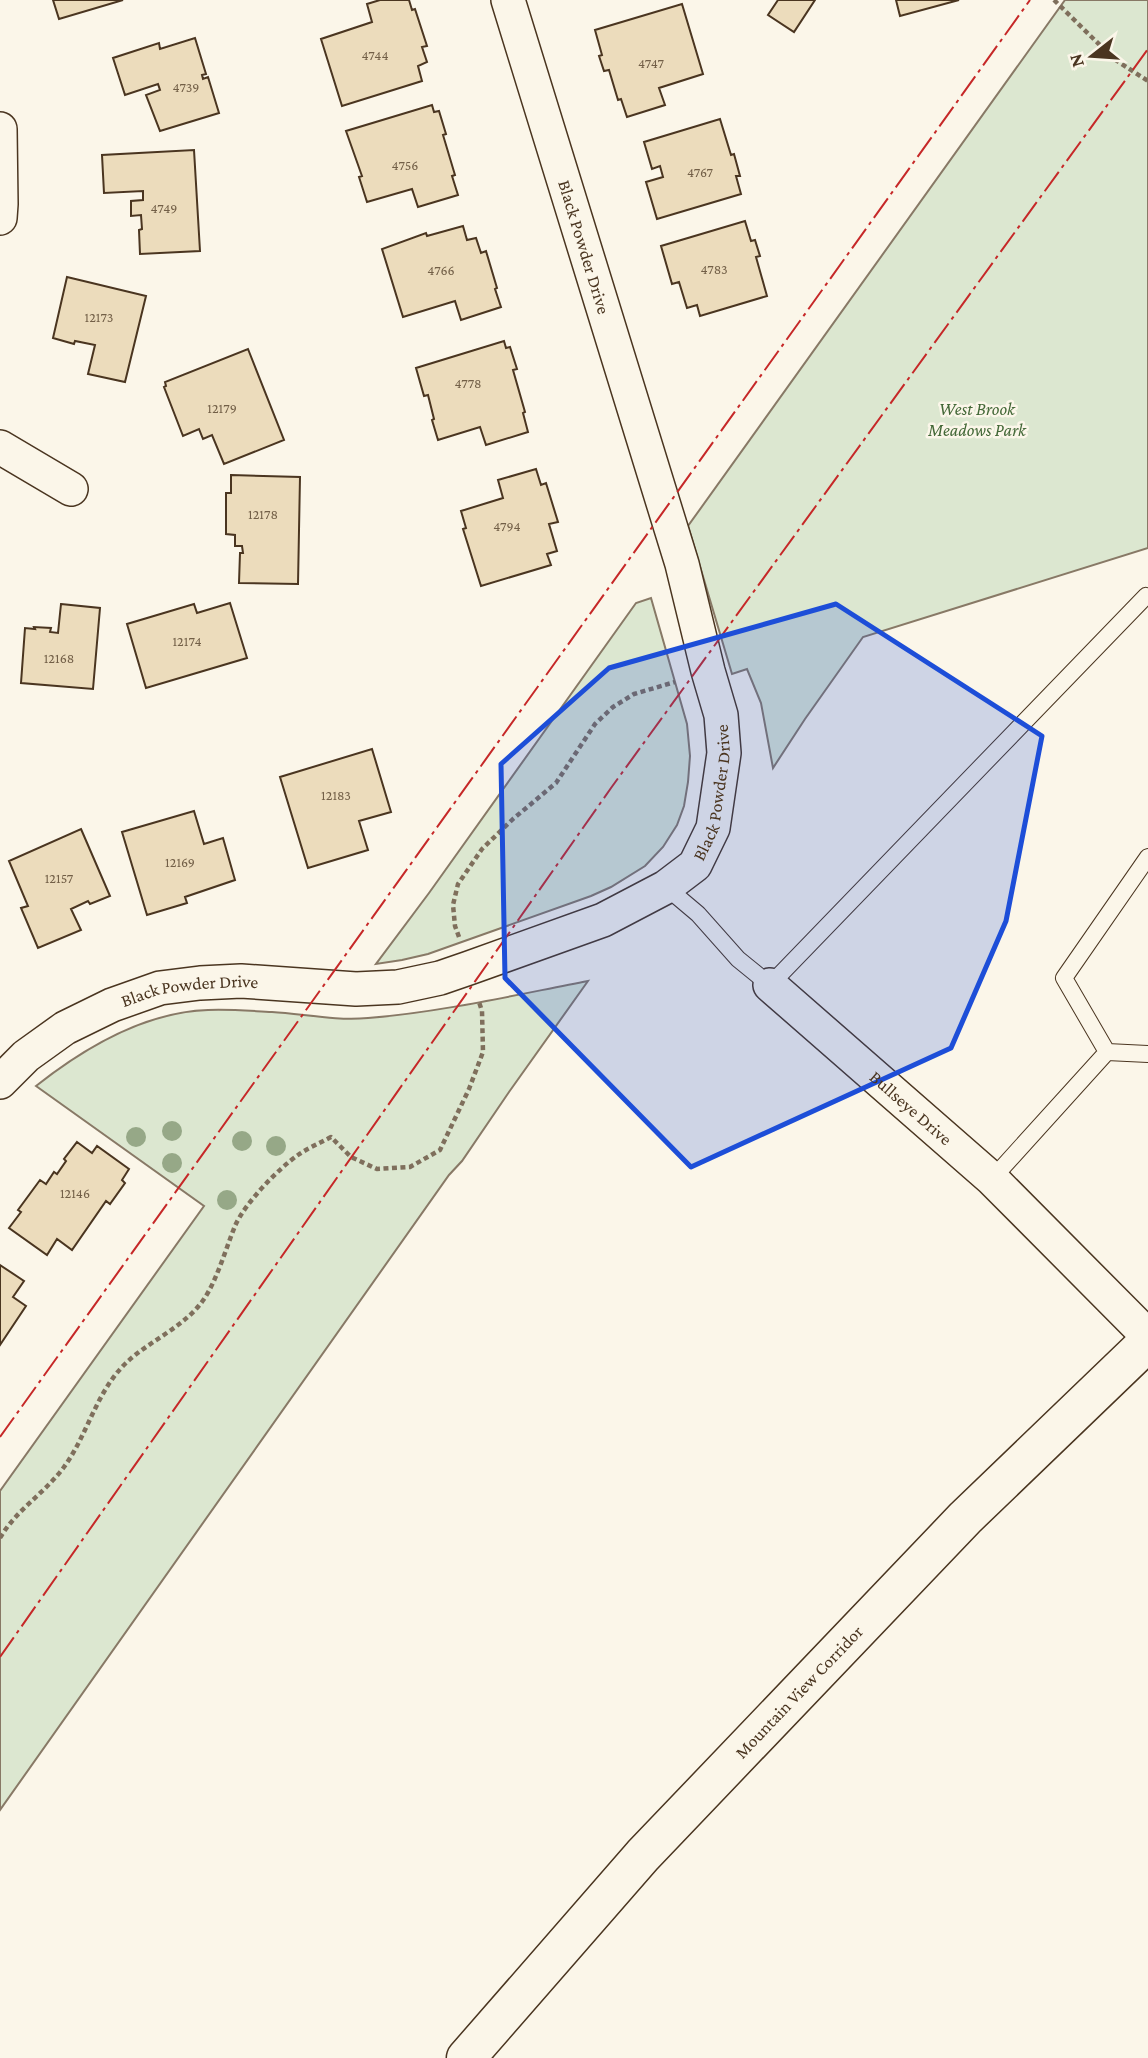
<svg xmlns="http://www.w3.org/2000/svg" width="1148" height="2058" viewBox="0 0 1148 2058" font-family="'Crimson Pro',serif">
<rect width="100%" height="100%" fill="#fbf6e9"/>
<path fill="#dce7d0" stroke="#887966" stroke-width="2" d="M1065,0H1148V548L863,637L805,719L773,768L761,703L747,669L732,674L688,526Z
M651,598L687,724L690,756L688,782L684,806L677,825L663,847L645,866L611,887L591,896L428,954L402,960L376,964L429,893L636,603Z
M588,981L509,1092L462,1161L449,1175L0,1810V1491L204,1206L36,1086C84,1048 145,1012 208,1010C229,1009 251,1011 272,1012C304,1014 335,1021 368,1018C442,1012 515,995 588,981Z"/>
<path fill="#ecdcbc" stroke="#4a3520" stroke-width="2" d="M53,0H123L59,19Z
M380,0H409L412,10L415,9L427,46L422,47L427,62L418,66L422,81L342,106L321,39L372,22L367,4Z
M778,0H815L794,32L768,15Z
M896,0H959L900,16Z
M682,4L703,74L659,88L665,105L627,117L621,99L618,100L609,70L604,71L599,56L602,55L595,30Z
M195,38L206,74L202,75L203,79L208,77L219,113L160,131L146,95L160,90L158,84L125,95L113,58L159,43L160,49Z
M432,105L434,112L439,111L446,134L443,135L455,175L452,176L458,195L418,207L412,189L367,202L359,177L362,176L346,131Z
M720,119L731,155L734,154L740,176H736L741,194L657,219L646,182L663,177L660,166L652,169L644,142Z
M194,150L200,251L140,254L139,230L142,229L141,215L131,216V201L143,200V191L104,193L102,155Z
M745,221L751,241L755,240L760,256L756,257L767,296L700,316L697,305L687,308L679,282L672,284L661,246Z
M463,226L467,240L476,238L481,253L486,251L497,288L495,289L501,307L461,320L455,301L403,317L382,249L426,233L427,236Z
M67,277L146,296L125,382L88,374L95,345L75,341L74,344L53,338Z
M504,341L506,348L510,347L517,369L513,370L525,412L523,413L528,432L486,445L480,427L438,440L432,420L434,419L428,395L424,396L416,368Z
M248,349L284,440L224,464L212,435L203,439L199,429L183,436L164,387L166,386L165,382Z
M536,469L541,485L546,483L558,522L549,524L557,551L547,554L551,565L481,586L463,529L466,528L461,511L503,498L498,480Z
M231,475L300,477L298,584L239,583L240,553H243L242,546H235V535L226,534V493H231Z
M230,603L247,658L146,688L127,624L194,604L197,613Z
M61,604L100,608L93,689L21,683L25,628L35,629L34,627L51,628L50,632L58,633Z
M372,749L391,812L359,821L368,850L308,868L280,777Z
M194,811L204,844L223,838L235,880L185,897L187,903L147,915L122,832Z
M81,829L110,896L90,904L88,901L71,909L81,930L38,948L21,908L28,906L9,861Z
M77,1142L92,1153L97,1146L129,1169L122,1180L125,1183L110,1204L106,1201L72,1250L57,1239L47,1255L9,1228L21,1212L18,1210L40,1180L46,1184L54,1172L57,1174L66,1161L64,1159Z
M0,1265L24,1281L13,1297L26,1306L0,1345Z"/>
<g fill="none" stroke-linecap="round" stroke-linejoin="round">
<g stroke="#4a3520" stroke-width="18">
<path id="lane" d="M666,887L698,914L738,959L770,985L1146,596L1148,597
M1107,1052L1064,978L1148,857
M992,1179L1107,1052L1148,1054"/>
</g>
<g stroke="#4a3520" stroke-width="36">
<g id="street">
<path d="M0,129L1,204L0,218"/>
<path d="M0,447L71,489"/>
<path id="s1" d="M770,985L992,1179L1148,1336"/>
<path id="s2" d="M0,1082L26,1056L65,1028L112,1005L160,988L200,983L241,981L356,989L398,987L440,978L469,968L603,920L666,887L695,865L713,828L724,753L721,715L708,671L682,564L508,0"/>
</g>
</g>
<g stroke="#4a3520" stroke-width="41">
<g id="highway">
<path id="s3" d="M466,2058L643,1855L965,1518L1148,1342"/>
</g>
</g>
<path stroke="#7f6f5c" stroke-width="4.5" stroke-dasharray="5 3.5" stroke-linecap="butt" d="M1054,0L1114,59L1148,81
M459,937L455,926L453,905L458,884L482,849L513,819L556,783L595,724L613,707L634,694L675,682
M0,1538C16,1510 45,1493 64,1467C88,1434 96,1392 126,1363C150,1340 185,1327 204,1299C217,1280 226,1248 235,1226C245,1203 278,1169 298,1155C308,1148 320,1143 331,1137L351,1157L377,1169L410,1167L440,1150L469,1089L483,1052L482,1011L479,1002"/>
<use href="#lane" stroke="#fbf6e9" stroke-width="16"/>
<use href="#street" stroke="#fbf6e9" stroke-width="33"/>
<use href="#highway" stroke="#fbf6e9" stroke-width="38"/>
<path stroke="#c62828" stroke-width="2" stroke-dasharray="24 5 3.5 5" stroke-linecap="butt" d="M0,1437L1030,0
M0,1657L611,788L1148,49"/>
</g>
<g fill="#96a887">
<circle cx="172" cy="1131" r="10"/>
<circle cx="136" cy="1137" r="10"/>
<circle cx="242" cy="1141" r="10"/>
<circle cx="276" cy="1146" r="10"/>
<circle cx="172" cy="1163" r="10"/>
<circle cx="227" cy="1200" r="10"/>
</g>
<path fill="#1d4ed8" fill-opacity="0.2" stroke="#1d4ed8" stroke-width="5" stroke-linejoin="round" d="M836,604L1042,736L1006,921L951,1048L691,1167L505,978L501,764L609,668Z"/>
<g text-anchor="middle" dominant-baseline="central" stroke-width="5" stroke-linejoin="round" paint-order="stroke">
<g font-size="14" fill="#725f47">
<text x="375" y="55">4744</text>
<text x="651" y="63">4747</text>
<text x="186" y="87">4739</text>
<text x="405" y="165">4756</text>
<text x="700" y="172">4767</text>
<text x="164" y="208">4749</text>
<text x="714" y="269">4783</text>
<text x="441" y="270">4766</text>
<text x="99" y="317">12173</text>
<text x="468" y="383">4778</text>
<text x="222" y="408">12179</text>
<text x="263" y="514">12178</text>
<text x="507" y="526">4794</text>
<text x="187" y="641">12174</text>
<text x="59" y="658">12168</text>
<text x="336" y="795">12183</text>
<text x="180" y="862">12169</text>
<text x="59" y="878">12157</text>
<text x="75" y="1193">12146</text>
</g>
<g font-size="18" fill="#4a3520" stroke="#fbf6e9">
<text transform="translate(584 247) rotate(73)">Black Powder Drive</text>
<text stroke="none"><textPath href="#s2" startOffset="826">Black Powder Drive</textPath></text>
<text stroke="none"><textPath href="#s2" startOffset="217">Black Powder Drive</textPath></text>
<text stroke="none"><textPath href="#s1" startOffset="187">Bullseye Drive</textPath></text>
<text stroke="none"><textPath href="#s3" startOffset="495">Mountain View Corridor</textPath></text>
</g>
<g font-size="18" font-style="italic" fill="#436837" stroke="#fbf6e9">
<text x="977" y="409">West Brook<tspan x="977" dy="21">Meadows Park</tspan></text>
</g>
</g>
<g transform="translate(1092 56) rotate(253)" stroke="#fbf6e9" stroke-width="5" paint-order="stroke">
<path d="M0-5L12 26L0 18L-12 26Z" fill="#4a3520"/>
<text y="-10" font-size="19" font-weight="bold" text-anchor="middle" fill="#4a3520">N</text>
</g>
</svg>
